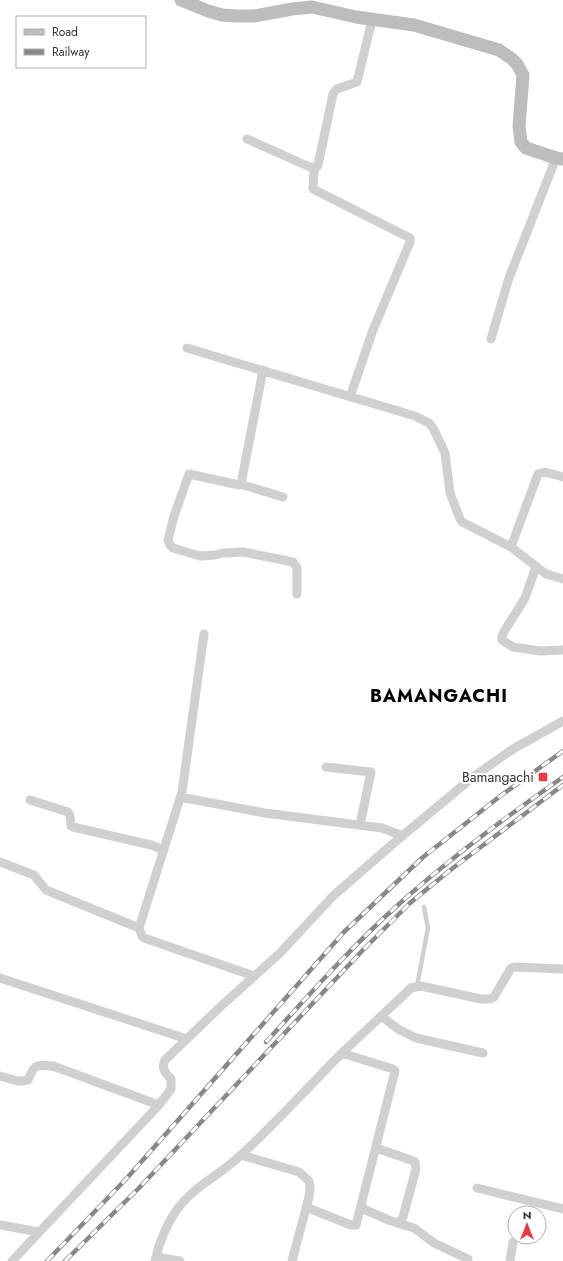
<svg xmlns="http://www.w3.org/2000/svg" width="563" height="1261" viewBox="0 0 563 1261" font-family="Jost,sans-serif">
<rect width="100%" height="100%" fill="#fff"/>
<g fill="none" stroke-linecap="round" stroke-linejoin="round">
<path stroke="#d0d0d0" stroke-width="4.5" d="M417,986L428,928L424,907"/>
<path stroke="#d0d0d0" stroke-width="9" d="M247,139L310,167H317L318,165L333,94L337,89L357,82L372,20
M314,168L313,189L410,238V242L373,330L350,397
M491,339L509,278L556,158
M187,348L415,416L429,423L433,428L445,453L450,493L460,519L462,522L511,547L546,574L563,579
M263,370L241,484L239,485L189,474L174,516L168,540L170,545L173,548L200,556L215,555L223,553L243,552L293,562L297,568V594
M240,484L283,497
M511,547L538,474L545,472L563,477
M536,567L525,598L505,630L502,636V640L513,647L540,651L563,650
M204,634L182,792L139,928L142,936L144,938L254,976
M326,767L371,772L360,825
M180,797L265,813L382,828L403,836
M30,800L68,812L70,816L71,826L73,827L151,845L164,850
M0,862L34,875L46,890L139,928
M0,978L187,1039
M381,1016L398,1029L416,1038L483,1053
M0,1076L18,1081H23L28,1080C35,1063 36,1065 53,1066L159,1105
M241,1155L299,1172L309,1181L310,1187L309,1197L292,1261
M477,1188L563,1209
M306,1207L351,1225H356L394,1075L395,1071L393,1069L342,1053
M361,1208L391,1221L399,1223L403,1217L416,1169L415,1162L411,1160L376,1148
M397,1223L414,1228L434,1243L468,1259
M0,1225L39,1232
M156,1257L180,1261
M12,1261L159,1105L171,1089V1079C165,1073 161,1068 165,1060L218,1009L280,953L333,896L395,842L473,777L513,749L563,721
M155,1261C159,1243 165,1227 176,1211C193,1186 221,1175 242,1154C277,1122 309,1086 342,1053C365,1031 388,1010 411,988L421,986L481,999H490L494,997L511,968L515,967L563,969
M510,1261L513,1242"/>
<path stroke="#bdbdbd" stroke-width="13" d="M181,0L208,11L222,15L237,16H254L292,9L312,7L356,17L414,25L499,50L512,59L517,64L523,75L519,126L521,142L526,148L556,158L563,159"/>
<g stroke="#888" stroke-width="4.5">
<path id="rail" d="M266,1042C309,995 351,947 398,905C450,858 506,817 563,777
M47,1261L127,1178L344,932L422,858L499,797L563,751
M65,1261L139,1188L363,950L410,903L449,871L563,785"/>
</g>
<use href="#rail" stroke="#fff" stroke-width="3" stroke-dasharray="9" stroke-linecap="butt"/>
</g>
<rect fill="#e63946" stroke="#fff" stroke-width="1.5" x="538" y="772" width="10" height="10" rx="2"/>
<g text-anchor="middle" dominant-baseline="central" stroke-width="4" stroke-linejoin="round" paint-order="stroke">
<g font-size="14" fill="#333" stroke="#fff" text-anchor="end">
<text x="534" y="777">Bamangachi</text>
</g>
<g font-size="18" font-weight="bold" letter-spacing="1" fill="#000" stroke="#fff">
<text x="439" y="696">BAMANGACHI</text>
</g>
</g>
<rect x="16" y="16" width="130" height="52" fill="#ffffff" stroke="#adadad"/>
<rect x="24" y="29" width="20" height="6" fill="#bdbdbd" stroke="#adadad"/>
<text x="52" y="36" font-size="12" fill="#333333">Road</text>
<rect x="24" y="49" width="20" height="6" fill="#888888" stroke="#adadad"/>
<text x="52" y="56" font-size="12" fill="#333333">Railway</text>
<g transform="translate(527 1225)"><circle r="19" fill="#ffffff" stroke="#adadad"/>
<path d="M0-3L7 15L0 10L-7 15Z" fill="#e63946"/>
<text y="-6" font-size="11" font-weight="bold" text-anchor="middle" fill="#333333">N</text>
</g>
</svg>
